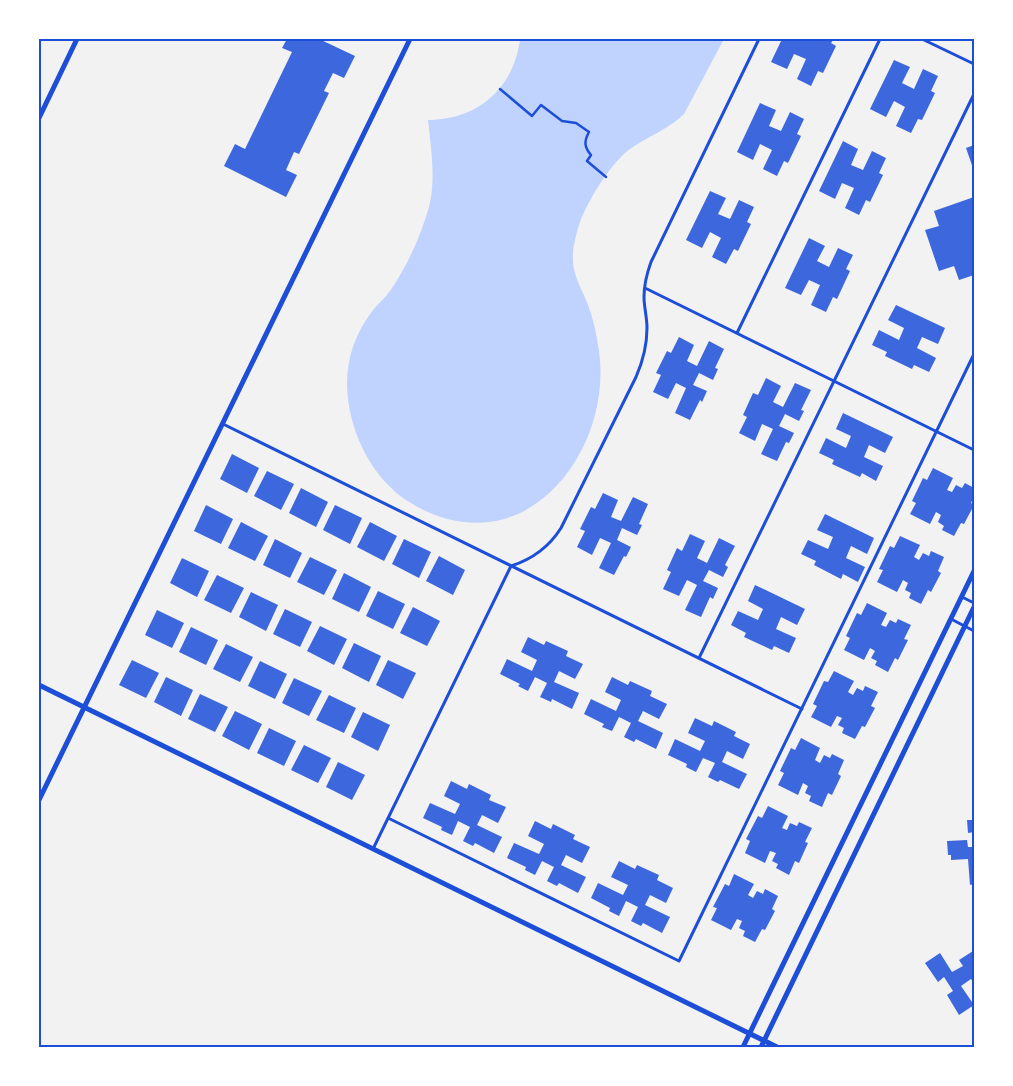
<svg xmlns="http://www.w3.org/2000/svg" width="1013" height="1086" viewBox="0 0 1013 1086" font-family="'Titillium Web',sans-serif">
<rect width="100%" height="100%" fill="#f2f2f2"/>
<path fill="#bfd3fe" d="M520,39H724L684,114C670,128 649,136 633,147C613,159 588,200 580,222C576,234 572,249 573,262C574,278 583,291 588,305C593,318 596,332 598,345C610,409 578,486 518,514C480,531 439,522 406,500C375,479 355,442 349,406C343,370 351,339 373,310C379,303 385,298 390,291C407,267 421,235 429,207C436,180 431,148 428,120C478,120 514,88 520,39Z"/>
<path fill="#3d67dc" d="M287,39H319L355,56L344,78L333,73L324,91L329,93L299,154L294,152L286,170L297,175L286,197L224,166L235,144L245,149L292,52L282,48Z
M782,39H810L815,41L816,39H834L831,43L836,46L823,73L818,71L811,86L797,79L806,59L794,54L787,69L771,62Z
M894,60L910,67L902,83L914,89L923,69L938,76L931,91L935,93L922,120L918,119L911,133L896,126L905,107L894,101L886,117L870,109Z
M760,103L776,110L769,126L781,131L790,112L804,119L797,134L801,136L788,163L784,161L777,176L763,169L772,150L760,144L753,160L737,152Z
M843,141L858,149L851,165L863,170L872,151L886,158L879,173L883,175L870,202L866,200L859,215L845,208L854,188L842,183L835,199L819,191Z
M974,145V171L966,148Z
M710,191L726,198L718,214L730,219L739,200L754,207L747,222L751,224L738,251L734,249L726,264L712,257L721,238L710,232L702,248L686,240Z
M974,197V275L959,280L954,266L939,271L925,230L939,226L934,211Z
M809,238L825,246L817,261L829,267L838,248L853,255L846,269L850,271L837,299L833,297L826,312L811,305L820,285L809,280L801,295L785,288Z
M896,305L945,328L938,344L922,337L917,348L936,358L929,372L914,365L912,369L885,356L887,352L872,345L879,330L899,340L904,328L888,320Z
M679,337L694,345L687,361L697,366L709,341L724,349L715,368L718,369L713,380L699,373L693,385L707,391L702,402L700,400L690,420L675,413L686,388L676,383L668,399L653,392L661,375L656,373L667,351L671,353Z
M766,378L781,386L773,402L783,407L795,383L811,390L801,410L804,411L799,421L785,414L779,426L794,433L789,443L786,442L777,461L761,454L773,429L762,424L755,441L739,433L747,417L743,415L753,393L758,395Z
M843,413L893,437L885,453L869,445L864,457L883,466L876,481L862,473L860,477L832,464L834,460L819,453L826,438L846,448L851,436L836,429Z
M232,454L259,468L247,493L220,479Z
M933,468L953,478L947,490L952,492L956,485L962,488L965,483L974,488V496L971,503L974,505L964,524L961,523L954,536L942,530L944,526L938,522L941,515L936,512L930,524L910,514L916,503L912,501L923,478L927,480Z
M267,471L294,484L281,510L254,496Z
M301,488L328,502L316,527L289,513Z
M603,493L618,500L611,517L621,521L633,497L648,504L639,524L642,525L637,535L622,528L617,540L631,547L626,557L624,556L614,575L599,568L611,543L600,538L592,555L577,547L585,531L580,529L591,507L595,509Z
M206,505L233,519L221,544L194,531Z
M335,505L362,518L350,544L323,530Z
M825,514L874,538L867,554L851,546L846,558L865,567L858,582L843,574L841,579L814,565L816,561L801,554L808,540L828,549L833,537L817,530Z
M241,522L268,536L255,561L228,548Z
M370,522L397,536L384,561L357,547Z
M690,534L705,541L697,558L707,563L719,538L735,546L725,565L728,567L723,577L709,570L703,581L718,588L713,599L710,597L701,617L685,610L697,585L687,580L679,596L663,589L671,572L667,570L677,548L682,551Z
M900,536L920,545L914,557L919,560L923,553L929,556L931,551L944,557L938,571L941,573L931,592L928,590L921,604L909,598L911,593L905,590L908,583L903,580L897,592L877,582L883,570L879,569L890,546L894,548Z
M275,539L302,553L290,578L263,565Z
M404,539L431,552L419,578L392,564Z
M439,556L465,570L453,595L426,581Z
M310,557L337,570L324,595L297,582Z
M182,558L209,571L197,597L170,583Z
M344,573L371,587L359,612L332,599Z
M217,575L244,588L231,613L204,600Z
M755,585L805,609L797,625L781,617L776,629L796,638L789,653L774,646L772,650L744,637L746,633L731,625L738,611L758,620L763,609L748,601Z
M378,591L405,604L393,629L366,616Z
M251,592L278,605L266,631L239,617Z
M867,603L887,613L881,625L886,627L890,620L896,623L898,619L911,625L904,639L908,640L898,660L895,658L888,672L875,665L877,661L871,658L875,651L870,648L864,660L844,650L850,638L846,636L857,613L861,615Z
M413,607L440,621L427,646L400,633Z
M285,609L312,622L300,647L273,634Z
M157,610L184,623L172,648L145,635Z
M320,626L347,639L334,665L307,651Z
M191,627L218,640L206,665L179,652Z
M528,637L544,645L546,641L568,651L566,656L583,664L575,679L559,671L554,682L579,693L572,709L552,699L551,702L540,697L547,683L535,677L528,691L518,686L520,684L500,674L507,659L532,671L537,660L521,652Z
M354,643L381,656L369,682L342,668Z
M226,644L253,657L240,682L213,669Z
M132,660L159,673L146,698L119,685Z
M388,660L416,673L403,699L376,685Z
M260,661L287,674L275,699L248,686Z
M834,671L854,681L848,692L853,695L857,688L863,691L865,686L878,692L871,706L875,708L865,727L862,726L855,739L842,733L844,728L838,725L842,718L837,716L831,727L811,717L817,706L813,704L824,681L828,682Z
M166,677L193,690L181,716L154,702Z
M612,677L628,685L630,681L652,691L650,696L667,704L659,719L643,711L638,721L663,733L656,749L636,739L634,742L624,737L631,723L619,717L612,731L602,727L604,724L584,714L591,699L616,711L621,700L605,692Z
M294,678L322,691L309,716L282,703Z
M200,694L228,707L215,732L188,719Z
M329,695L356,708L344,733L316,720Z
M235,711L262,724L249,750L222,736Z
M363,712L390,725L378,751L351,737Z
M695,718L712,726L714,721L736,732L734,736L750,744L743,759L727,751L722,762L747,774L739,789L720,780L718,782L708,777L715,763L703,758L696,772L686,767L687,764L668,755L675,739L700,751L705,741L688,733Z
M269,728L296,741L284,766L257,753Z
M801,738L820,748L815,760L820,763L824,755L830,758L832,754L844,760L838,774L841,776L832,795L828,793L822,807L809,801L811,796L805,793L808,786L803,783L798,795L778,785L784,773L780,771L791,748L795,750Z
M304,745L331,758L318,783L291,770Z
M338,762L365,775L352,800L326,787Z
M451,781L467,789L469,784L491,795L489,800L506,807L498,823L482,815L477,825L502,837L494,853L475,843L473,846L463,841L470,827L458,821L452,835L441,830L442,827L423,818L430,803L455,814L460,804L444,796Z
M768,806L788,816L782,828L787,830L790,823L797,826L799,822L812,828L805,842L808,843L799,863L795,861L789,875L776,868L778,864L772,861L776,853L770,851L765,863L745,853L750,841L746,839L758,816L762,818Z
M967,820H974V832L968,833Z
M535,821L551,829L553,824L575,835L573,839L590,847L582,863L566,855L561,865L586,877L578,893L559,883L557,886L547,881L554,867L542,861L535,875L525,870L526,867L507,858L514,843L539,854L544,844L528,836Z
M967,840L968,847H974V884L970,885L968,859L951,860V855H948L947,841Z
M619,861L635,869L637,865L659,875L657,880L673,888L666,903L650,895L645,905L670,917L662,933L643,923L641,926L631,921L638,907L626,901L619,916L609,911L610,908L591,898L598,883L623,895L628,885L611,877Z
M734,874L754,884L748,895L753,898L757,891L763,894L765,889L778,896L772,909L775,911L765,930L762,929L755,942L743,936L745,931L739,928L742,921L737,919L731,930L711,920L717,908L713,907L725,884L729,886Z
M973,951L974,953V983L971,979L961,986L974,1005L959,1015L947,995L953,991L944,977L938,982L925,963L940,953L952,972L963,966L959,960Z"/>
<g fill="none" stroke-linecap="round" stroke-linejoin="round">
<path stroke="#1d4ed8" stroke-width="2.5" d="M500,89L532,116L541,105L562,121L576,123L589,132C584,141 584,147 591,155L587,161L606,177"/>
<path stroke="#1d4ed8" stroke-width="3" d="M922,39L974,64
M645,288L974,450
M737,333L880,39
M223,424L802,709
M962,597L974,603
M951,619L974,631
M699,658L974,94
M388,818L679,961L974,354
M373,849L511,566C533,559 549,547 561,528L636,377C643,361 647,345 647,328C647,317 644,307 644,297C644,284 647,273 651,262L759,39"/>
<path stroke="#1d4ed8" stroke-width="5" d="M39,118L77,39
M39,685L777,1047
M39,800L410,39
M743,1047L974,571
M761,1047L974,607"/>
</g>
<rect width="1013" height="1086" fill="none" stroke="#ffffff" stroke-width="80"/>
<rect x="40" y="40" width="933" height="1006" fill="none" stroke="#1d4ed8" stroke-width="2"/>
</svg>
